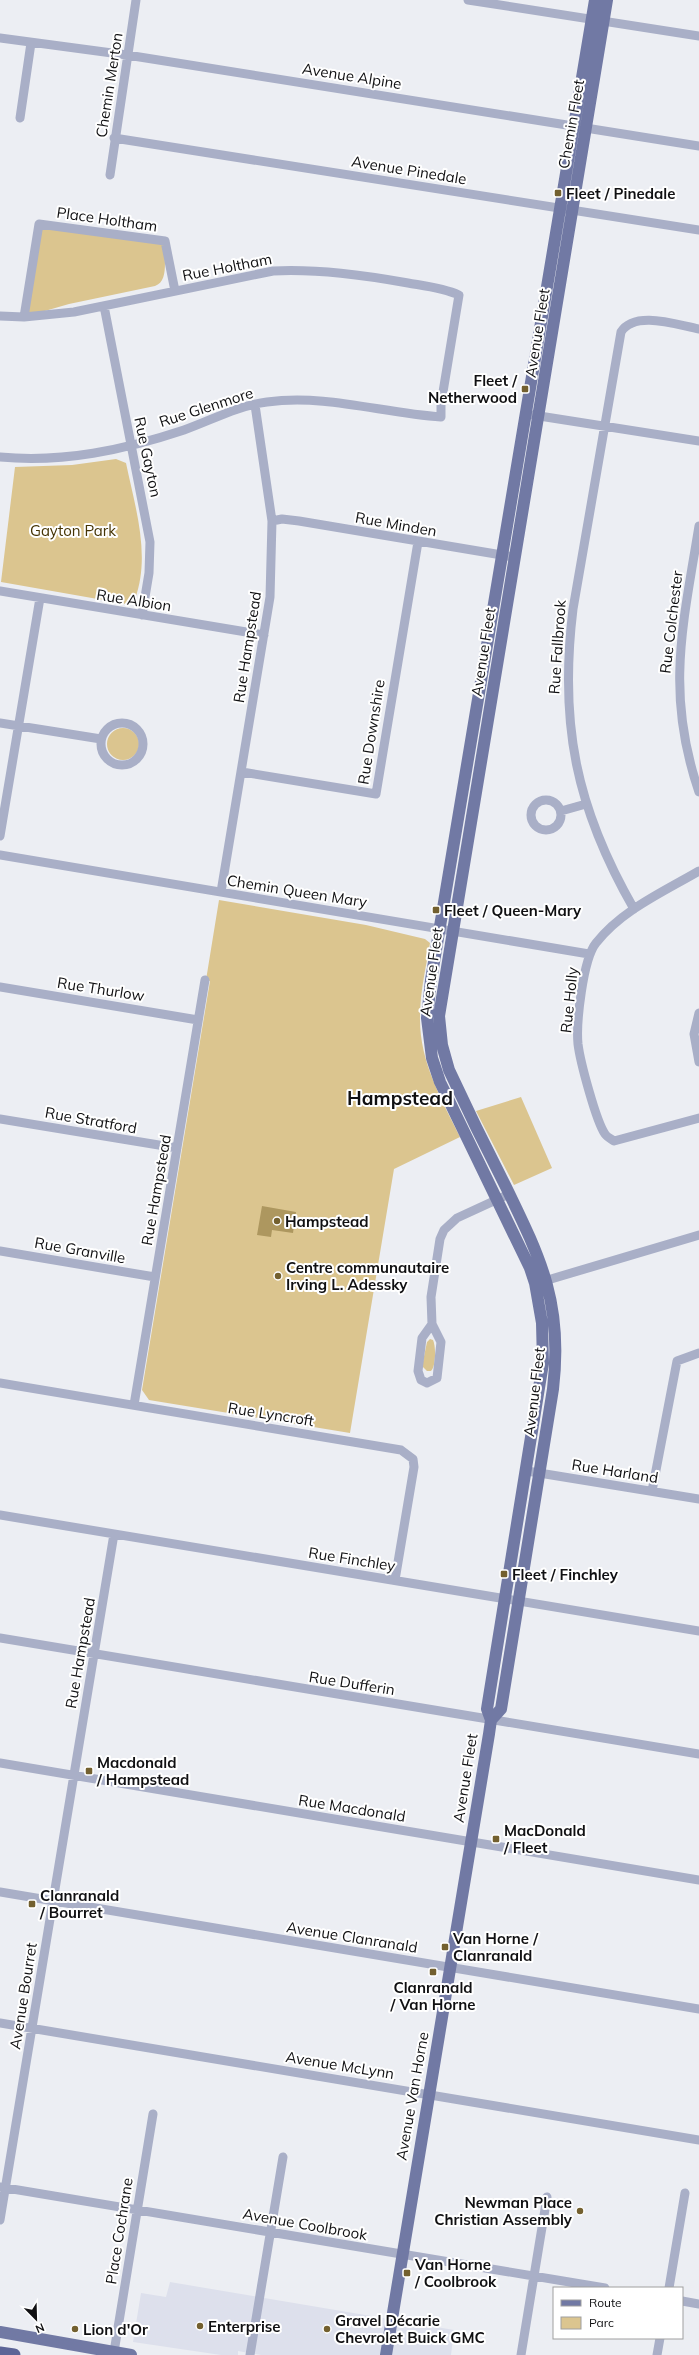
<svg xmlns="http://www.w3.org/2000/svg" width="699" height="2355" viewBox="0 0 699 2355" font-family="Mulish,sans-serif">
<rect width="100%" height="100%" fill="#eceef3"/>
<path fill="#dde0ec" d="M170,2282L454,2330L451,2355H261L238,2351V2355H221L133,2342L141,2293L166,2297Z"/>
<path fill="#dbc58f" d="M39,224L165,241C163,256 170,281 155,286L69,304L24,317Z
M116,459L126,463C135,507 151,555 135,599L126,604L1,582L15,467L72,465Z
M107 744a16 16 0 1 1 32 0a16 16 0 1 1-32 0Z
M219,900L366,925L425,939L430,943C426,967 420,992 420,1016C419,1061 441,1098 460,1137L394,1169L350,1433L149,1400L142,1390L210,981L206,980Z
M521,1097L552,1168L514,1185L476,1111Z
M430,1339L433,1340C436,1346 436,1366 431,1371H427L422,1366L427,1342Z"/>
<path fill="#ad975f" d="M262,1206L296,1212L293,1233L272,1230L271,1237L257,1235Z"/>
<g fill="none" stroke-linecap="round" stroke-linejoin="round">
<path stroke="#a9afc7" stroke-width="9" d="M468,0L699,36
M0,38L127,55L699,146
M20,118L31,43
M114,138L699,230
M110,175L136,0
M104,306L150,542L149,573L142,615
M0,316L24,317L74,312L273,271C319,269 363,275 408,283C425,286 443,288 459,295L441,404V417C382,413 326,394 267,402C237,406 212,420 184,430C124,450 63,463 0,457
M24,317L39,224L165,241L175,291
M533,415L699,441
M272,521L282,519L299,521L514,557
M699,526C683,625 665,693 699,792
M0,591L264,635
M101 744a21 21 0 1 1 42 0a21 21 0 1 1-42 0Z
M0,723L101,739
M242,772L376,794L418,542
M531 815a15 15 0 1 1 30 0a15 15 0 1 1-30 0Z
M561,811L586,804
M0,836L40,598
M0,855L589,954
M699,871C663,892 622,910 596,943C583,959 576,1023 578,1044C580,1061 596,1121 605,1134C607,1137 611,1139 614,1141L699,1118
M221,892L270,597L272,521L255,405
M634,909C576,808 559,724 573,609L621,332C635,310 677,325 699,329
M0,987L198,1020
M699,1013L694,1034L699,1062
M0,1119L177,1148
M0,1251L155,1277
M541,1282L699,1235
M432,1324L422,1338L418,1371L421,1380L427,1383L437,1378L441,1342L432,1324L431,1297L440,1239L444,1230L457,1218L509,1194
M0,1383L401,1450L413,1459L414,1467L395,1580
M134,1405L205,980
M527,1471L699,1499
M652,1491L677,1361L699,1353
M0,1515L699,1631
M0,1638L699,1754
M0,1763L699,1880
M0,1892L699,2009
M0,2023L699,2140
M0,2187L605,2288
M0,2220L114,1534
M669,2288L685,2193
M682,2301L699,2304
M114,2352L153,2114
M250,2355L283,2157
M521,2355L547,2197
M657,2355L660,2338"/>
<path stroke="#7179a4" stroke-width="12" d="M491,1720L501,1709L553,1389C563,1305 542,1261 506,1187C486,1148 467,1109 449,1070L442,1045L439,1016L607,0
M0,2332L131,2355
M386,2355L489,1734L491,1720L487,1709L543,1363L542,1323L535,1283L530,1268L440,1082L432,1058L427,1018L431,980L595,0"/>
<path stroke="#5d6597" stroke-width="13" d="M0,2353L14,2355"/>
</g>
<g fill="#73602f" stroke="#fff" stroke-width="1.5">
<rect x="554" y="189" width="8" height="8" rx="2"/>
<rect x="521" y="385" width="8" height="8" rx="2"/>
<rect x="432" y="906" width="8" height="8" rx="2"/>
<circle cx="277" cy="1221" r="4"/>
<circle cx="278" cy="1276" r="4"/>
<rect x="500" y="1570" width="8" height="8" rx="2"/>
<rect x="85" y="1767" width="8" height="8" rx="2"/>
<rect x="492" y="1835" width="8" height="8" rx="2"/>
<rect x="28" y="1900" width="8" height="8" rx="2"/>
<rect x="441" y="1943" width="8" height="8" rx="2"/>
<rect x="429" y="1968" width="8" height="8" rx="2"/>
<circle cx="580" cy="2211" r="4"/>
<rect x="403" y="2269" width="8" height="8" rx="2"/>
<circle cx="200" cy="2326" r="4"/>
<circle cx="75" cy="2329" r="4"/>
<circle cx="327" cy="2329" r="4"/>
</g>
<g text-anchor="middle" dominant-baseline="central" stroke-width="4" stroke-linejoin="round" paint-order="stroke">
<g font-size="15" fill="#101012" stroke="#fff">
<text transform="translate(352 76) rotate(9)">Avenue Alpine</text>
<text transform="translate(109 85) rotate(-81)">Chemin Merton</text>
<text transform="translate(571 124) rotate(-80)">Chemin Fleet</text>
<text transform="translate(409 170) rotate(9)">Avenue Pinedale</text>
<text transform="translate(107 219) rotate(8)">Place Holtham</text>
<text transform="translate(227 267) rotate(-11)">Rue Holtham</text>
<text transform="translate(537 333) rotate(-81)">Avenue Fleet</text>
<text transform="translate(206 407) rotate(-18)">Rue Glenmore</text>
<text transform="translate(148 457) rotate(78)">Rue Gayton</text>
<text transform="translate(396 524) rotate(10)">Rue Minden</text>
<text transform="translate(134 600) rotate(9)">Rue Albion</text>
<text transform="translate(671 622) rotate(-83)">Rue Colchester</text>
<text transform="translate(247 647) rotate(-81)">Rue Hampstead</text>
<text transform="translate(557 647) rotate(-86)">Rue Fallbrook</text>
<text transform="translate(483 652) rotate(-81)">Avenue Fleet</text>
<text transform="translate(371 732) rotate(-81)">Rue Downshire</text>
<text transform="translate(297 891) rotate(9)">Chemin Queen Mary</text>
<text transform="translate(431 972) rotate(-82)">Avenue Fleet</text>
<text transform="translate(101 989) rotate(9)">Rue Thurlow</text>
<text transform="translate(569 1000) rotate(-84)">Rue Holly</text>
<text transform="translate(91 1120) rotate(10)">Rue Stratford</text>
<text transform="translate(156 1190) rotate(-80)">Rue Hampstead</text>
<text transform="translate(80 1250) rotate(10)">Rue Granville</text>
<text transform="translate(534 1392) rotate(-83)">Avenue Fleet</text>
<text transform="translate(271 1414) rotate(9)">Rue Lyncroft</text>
<text transform="translate(615 1471) rotate(9)">Rue Harland</text>
<text transform="translate(352 1559) rotate(9)">Rue Finchley</text>
<text transform="translate(80 1653) rotate(-80)">Rue Hampstead</text>
<text transform="translate(352 1683) rotate(9)">Rue Dufferin</text>
<text transform="translate(465 1778) rotate(-81)">Avenue Fleet</text>
<text transform="translate(352 1808) rotate(9)">Rue Macdonald</text>
<text transform="translate(352 1937) rotate(9)">Avenue Clanranald</text>
<text transform="translate(23 1996) rotate(-81)">Avenue Bourret</text>
<text transform="translate(340 2065) rotate(9)">Avenue McLynn</text>
<text transform="translate(412 2096) rotate(-80)">Avenue Van Horne</text>
<text transform="translate(305 2224) rotate(10)">Avenue Coolbrook</text>
<text transform="translate(119 2231) rotate(-81)">Place Cochrane</text>
</g>
<g font-size="15" font-weight="bold" fill="#101012" stroke="#fff" text-anchor="start">
<text x="566" y="193">Fleet / Pinedale</text>
<text x="517" y="380" text-anchor="end">Fleet /<tspan x="517" dy="17">Netherwood</tspan></text>
<text x="444" y="910">Fleet / Queen-Mary</text>
<text x="285" y="1221">Hampstead</text>
<text x="286" y="1267">Centre communautaire<tspan x="286" dy="17">Irving L. Adessky</tspan></text>
<text x="512" y="1574">Fleet / Finchley</text>
<text x="97" y="1762">Macdonald<tspan x="97" dy="17">/ Hampstead</tspan></text>
<text x="504" y="1830">MacDonald<tspan x="504" dy="17">/ Fleet</tspan></text>
<text x="40" y="1895">Clanranald<tspan x="40" dy="17">/ Bourret</tspan></text>
<text x="453" y="1938">Van Horne /<tspan x="453" dy="17">Clanranald</tspan></text>
<text x="433" y="1987" text-anchor="middle">Clanranald<tspan x="433" dy="17">/ Van Horne</tspan></text>
<text x="572" y="2202" text-anchor="end">Newman Place<tspan x="572" dy="17">Christian Assembly</tspan></text>
<text x="415" y="2264">Van Horne<tspan x="415" dy="17">/ Coolbrook</tspan></text>
<text x="335" y="2320">Gravel Décarie<tspan x="335" dy="17">Chevrolet Buick GMC</tspan></text>
<text x="208" y="2326">Enterprise</text>
<text x="83" y="2329">Lion d'Or</text>
</g>
<g font-size="15" fill="#453404" stroke="#fff">
<text x="73" y="530">Gayton Park</text>
</g>
<g font-size="19" font-weight="bold" fill="#101012" stroke="#fff">
<text x="400" y="1098">Hampstead</text>
</g>
</g>
<rect x="553" y="2287" width="130" height="52" fill="#ffffff" stroke="#9f9fa0"/>
<rect x="561" y="2300" width="20" height="6" fill="#7179a4" stroke="#9f9fa0"/>
<text x="589" y="2307" font-size="12" fill="#101012">Route</text>
<rect x="561" y="2317" width="20" height="12" fill="#dbc58f" stroke="#9f9fa0"/>
<text x="589" y="2327" font-size="12" fill="#101012">Parc</text>
<g transform="translate(36 2319) rotate(157)" stroke="#ffffff" stroke-width="3" paint-order="stroke">
<path d="M0-3L7 15L0 10L-7 15Z" fill="#101012"/>
<text y="-6" font-size="11" font-weight="bold" text-anchor="middle" fill="#101012">N</text>
</g>
</svg>
